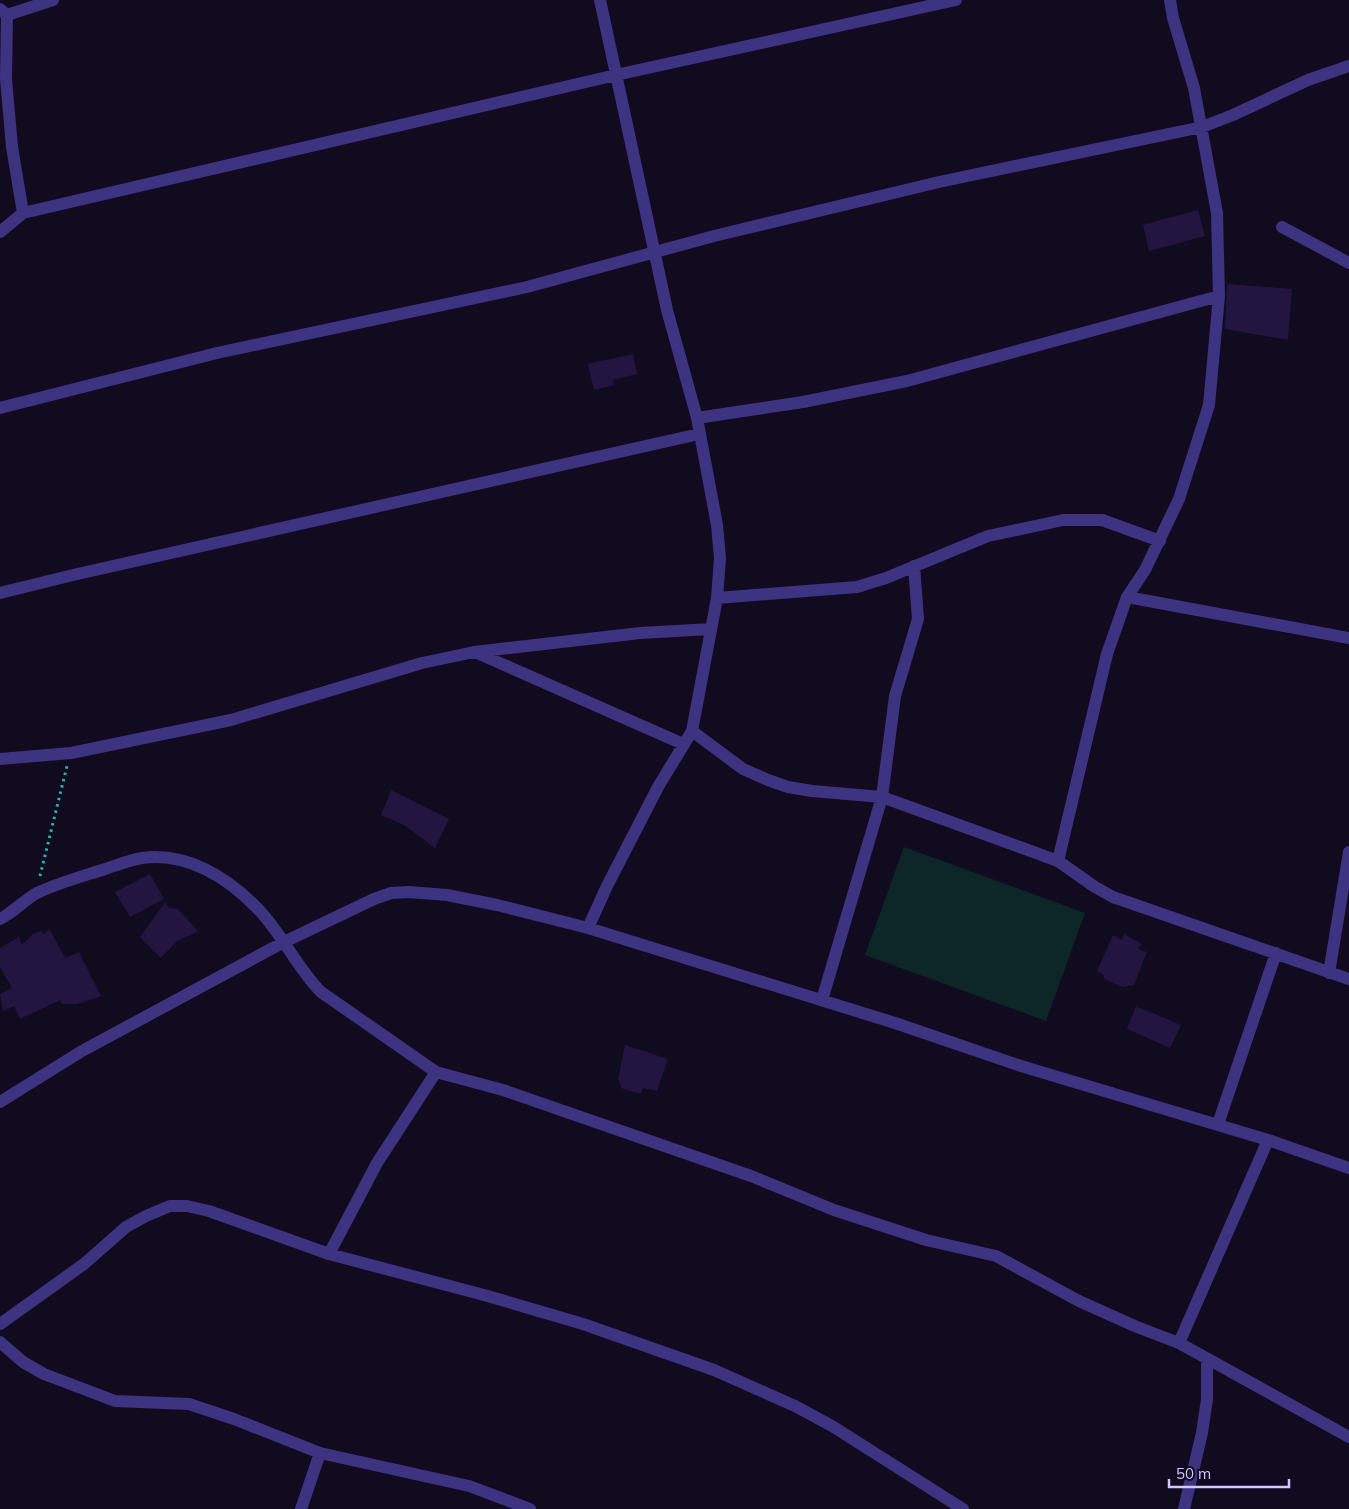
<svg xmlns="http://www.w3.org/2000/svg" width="1349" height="1509" viewBox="0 0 1349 1509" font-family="Mulish,sans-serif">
<rect width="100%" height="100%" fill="#100b1e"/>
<path fill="#0d2728" d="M904,847L1085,913L1046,1021L865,955Z"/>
<path fill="#221640" d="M1198,210L1205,236L1149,251L1143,225Z
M1227,284L1292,289L1288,340L1225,329Z
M633,354L637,374L613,380L614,385L594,390L588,364Z
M391,790L449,819L435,848L404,825L381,815Z
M150,874L164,899L130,917L115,892Z
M165,902L169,908L178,909L198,931L177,941L161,958L140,937Z
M50,930L65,958L79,952L101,996L77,1004H62L60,1000L20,1019L14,1006L3,1011L0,994L12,988L0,968V948L19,937L22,945L33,934L41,931L43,934Z
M1124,934L1142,944L1138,949L1147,952L1134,985L1123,987L1104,979L1103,974L1097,971L1113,935L1122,940Z
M1136,1006L1181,1025L1170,1048L1127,1029Z
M625,1045L668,1059L657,1091L643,1088L641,1094L621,1088L620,1082L618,1080Z"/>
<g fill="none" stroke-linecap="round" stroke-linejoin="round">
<path stroke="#26b0b5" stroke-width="3" stroke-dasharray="2.5 4" stroke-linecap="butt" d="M40,876L67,766"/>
<path stroke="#3d3380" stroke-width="12" d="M0,9L7,15L53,0
M7,15L6,79L12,147L23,213
M1282,227L1349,263
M0,232L23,213L616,75L956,0
M0,408L217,353L527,287L714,236L939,182L1202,127L1233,115L1308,80L1349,66
M697,418L803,402L907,381L1219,296
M0,593L73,575L699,434
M1127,597L1349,638
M717,598L857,587L886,578L988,536L1063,520H1102L1160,541
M475,652L683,744
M692,731L743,769L768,780L788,787L812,791L882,797L1058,861L1095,887L1113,897L1349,979
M0,759L71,753L231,720L422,663L474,652L640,633L711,629
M1058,861L1107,654L1127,597L1145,570L1179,499L1209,405L1219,296L1217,213L1194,88L1173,18L1170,0
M0,919C14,912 24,900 37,893C58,883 80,877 102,870C115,866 129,860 142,858C187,852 227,877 257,908C282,933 296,967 321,992L436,1072L503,1090L751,1176L834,1210L926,1240L996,1256L1079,1301L1137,1327L1179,1343L1349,1437
M588,928L607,886L658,787L692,731L717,598L720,558L717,525L697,418L667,310L600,0
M1329,973L1349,852
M822,1000L882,797L895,696L918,619L914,566
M0,1102L82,1051L284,942L374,899L391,893L409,892L447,895L497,905L588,928L895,1023L1021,1066L1268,1140L1349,1168
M1218,1124L1276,953
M329,1254L377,1163L436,1072
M0,1324L84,1264L126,1227L146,1216L170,1206H187L209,1211L329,1254L484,1295L583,1324L714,1370L795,1406L832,1426L963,1509
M0,1342L23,1362L44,1374L115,1401L189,1404L234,1419L320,1453L469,1486L530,1509
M1179,1343L1268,1140
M301,1509L320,1453
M1184,1509L1202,1433L1207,1399V1360"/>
</g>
<path d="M1169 1479v8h120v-8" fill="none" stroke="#d3c8ff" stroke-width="2.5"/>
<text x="1176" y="1479" font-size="15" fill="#d3c8ff" stroke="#100b1e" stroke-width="4" paint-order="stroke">50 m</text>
</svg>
